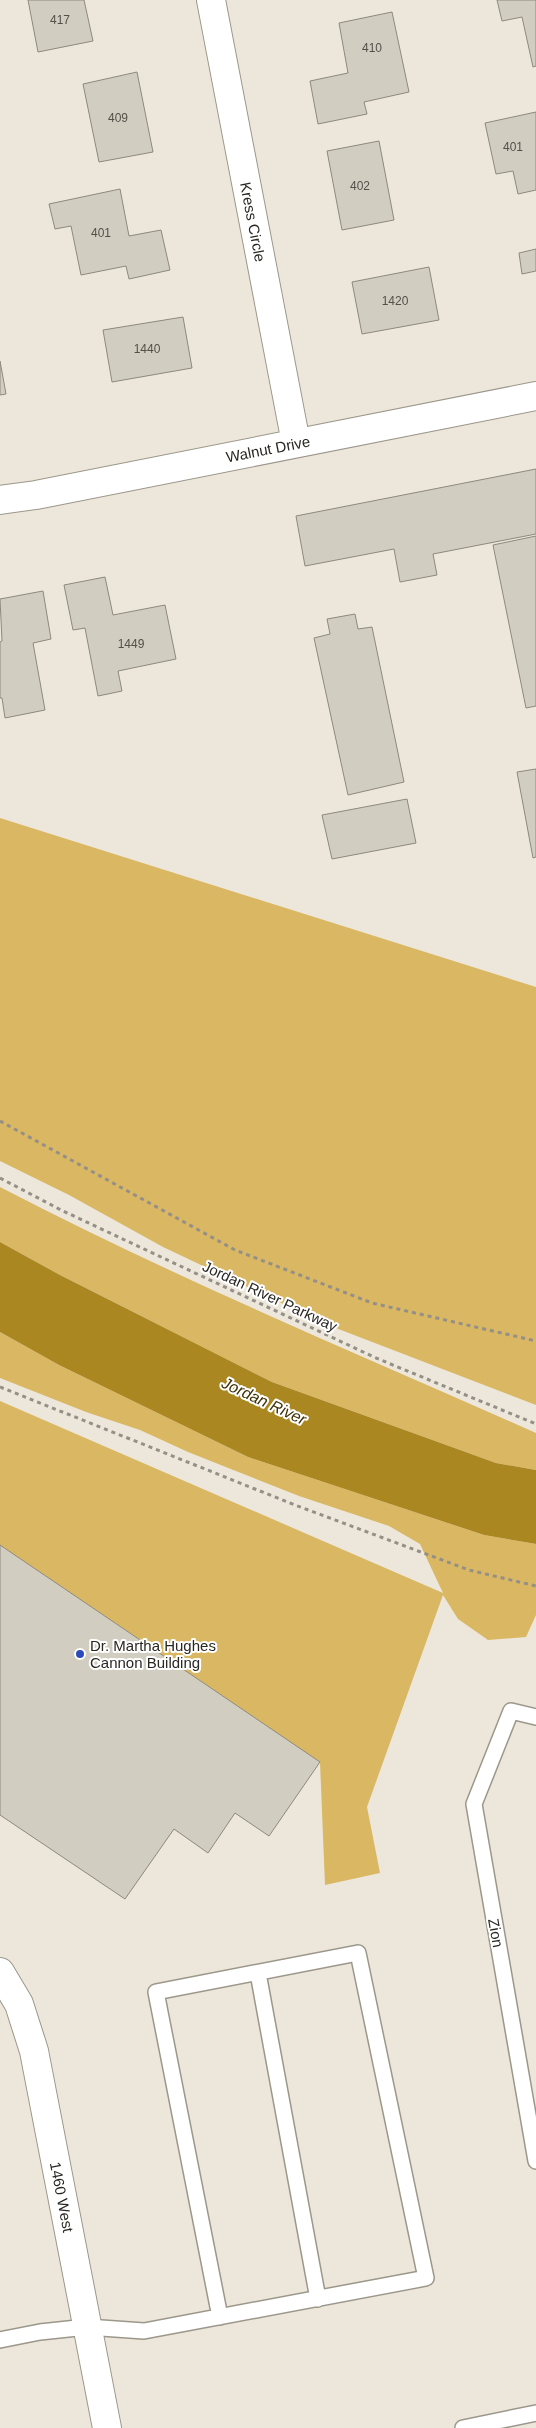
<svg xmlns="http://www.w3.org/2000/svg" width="536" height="2428" viewBox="0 0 536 2428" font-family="Arial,sans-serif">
<rect width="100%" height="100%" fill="#ede7db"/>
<path fill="#dab762" d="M0,818L536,987V1405L328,1325L163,1247L69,1195L0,1161Z
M0,1187C175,1278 356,1353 536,1433V1470L496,1463L272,1382L60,1275L0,1242Z
M0,1332L59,1365L248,1457L484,1535L536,1544V1615L526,1637L488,1640L458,1619L443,1595L367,1807L380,1873L325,1885L320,1762L0,1545V1401L443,1593L420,1544L389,1526L299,1496L188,1452L140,1430L86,1412L0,1378Z"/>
<path fill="#ab8722" d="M0,1242L60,1275L272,1382L496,1463L536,1470V1544L484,1535L248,1457L59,1365L0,1332Z"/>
<path fill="#d2cdc1" stroke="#8d897d" d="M28,0H84L93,41L38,52Z
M497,0H536V66L533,67L522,17L502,21Z
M392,12L409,92L364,102L367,114L318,124L310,81L348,73L339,23Z
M137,72L153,152L99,162L83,84Z
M536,112V190L518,194L513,171L496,174L485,123Z
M379,141L394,220L342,230L327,151Z
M120,189L129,236L161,230L170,270L129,279L126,266L81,275L71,226L55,229L49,204Z
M536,249V271L522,274L519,253Z
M429,267L439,320L362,334L352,282Z
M183,317L192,368L112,382L103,330Z
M0,361L6,394L0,395Z
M536,469V534L433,554L437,575L400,582L394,549L305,566L296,516Z
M536,536V706L526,708L493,545Z
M105,577L113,615L165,605L176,659L118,671L122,691L98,696L85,628L73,630L64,585Z
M43,591L51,639L33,643L45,710L5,718L2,698H0V642L2,641L0,599Z
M355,614L358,629L372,627L404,782L348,795L314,638L330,634L327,619Z
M536,769V857L533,858L517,772Z
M407,799L416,843L332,859L322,815Z
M0,1545L320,1762L269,1836L235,1813L208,1853L174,1829L125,1899L0,1815Z"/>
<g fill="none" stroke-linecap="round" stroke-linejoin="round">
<g stroke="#9c978b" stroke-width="18">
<path id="lane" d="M536,1717L511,1711L474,1804L536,2161
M258,1973L318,2299
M0,2340L40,2332L87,2327L144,2331L426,2278L358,1953L156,1992L220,2317
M463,2428L536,2413"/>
</g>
<g stroke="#9c978b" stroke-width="30">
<path id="street" d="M211,0L296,443
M0,500L36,495L536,396
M0,1972L19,2004L34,2051L107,2428"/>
</g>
<path stroke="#948f87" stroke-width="3" stroke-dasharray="4 4" stroke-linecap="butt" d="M0,1121L235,1250L372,1303L536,1341
M0,1178L61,1210L376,1358L536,1424
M0,1387L295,1505L469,1570L536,1586"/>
<use href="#lane" stroke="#fff" stroke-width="15"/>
<use href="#street" stroke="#fff" stroke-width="28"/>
</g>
<circle fill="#2d4aba" stroke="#fff" stroke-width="2" cx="80" cy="1654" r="5"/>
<g text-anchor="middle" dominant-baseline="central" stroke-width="4" stroke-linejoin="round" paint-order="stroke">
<g font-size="12" fill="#53504a">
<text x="60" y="20">417</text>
<text x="372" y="48">410</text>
<text x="118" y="118">409</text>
<text x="513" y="147">401</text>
<text x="360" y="186">402</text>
<text x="101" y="233">401</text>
<text x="395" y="301">1420</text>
<text x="147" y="349">1440</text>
<text x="131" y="644">1449</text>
</g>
<g font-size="15" fill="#292722" stroke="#fff">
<text transform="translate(253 222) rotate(79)">Kress Circle</text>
<text transform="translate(268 449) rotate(-11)">Walnut Drive</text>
<text transform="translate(270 1296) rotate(25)">Jordan River Parkway</text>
<text transform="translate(496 1933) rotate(80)">Zion</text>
<text transform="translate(62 2197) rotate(79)">1460 West</text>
</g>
<g font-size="15" fill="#292722" stroke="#fff" text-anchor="start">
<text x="90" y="1645">Dr. Martha Hughes<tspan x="90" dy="17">Cannon Building</tspan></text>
</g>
<g font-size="16" font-style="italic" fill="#3f3006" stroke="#fff">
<text transform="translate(264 1401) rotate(25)">Jordan River</text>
</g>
</g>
</svg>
